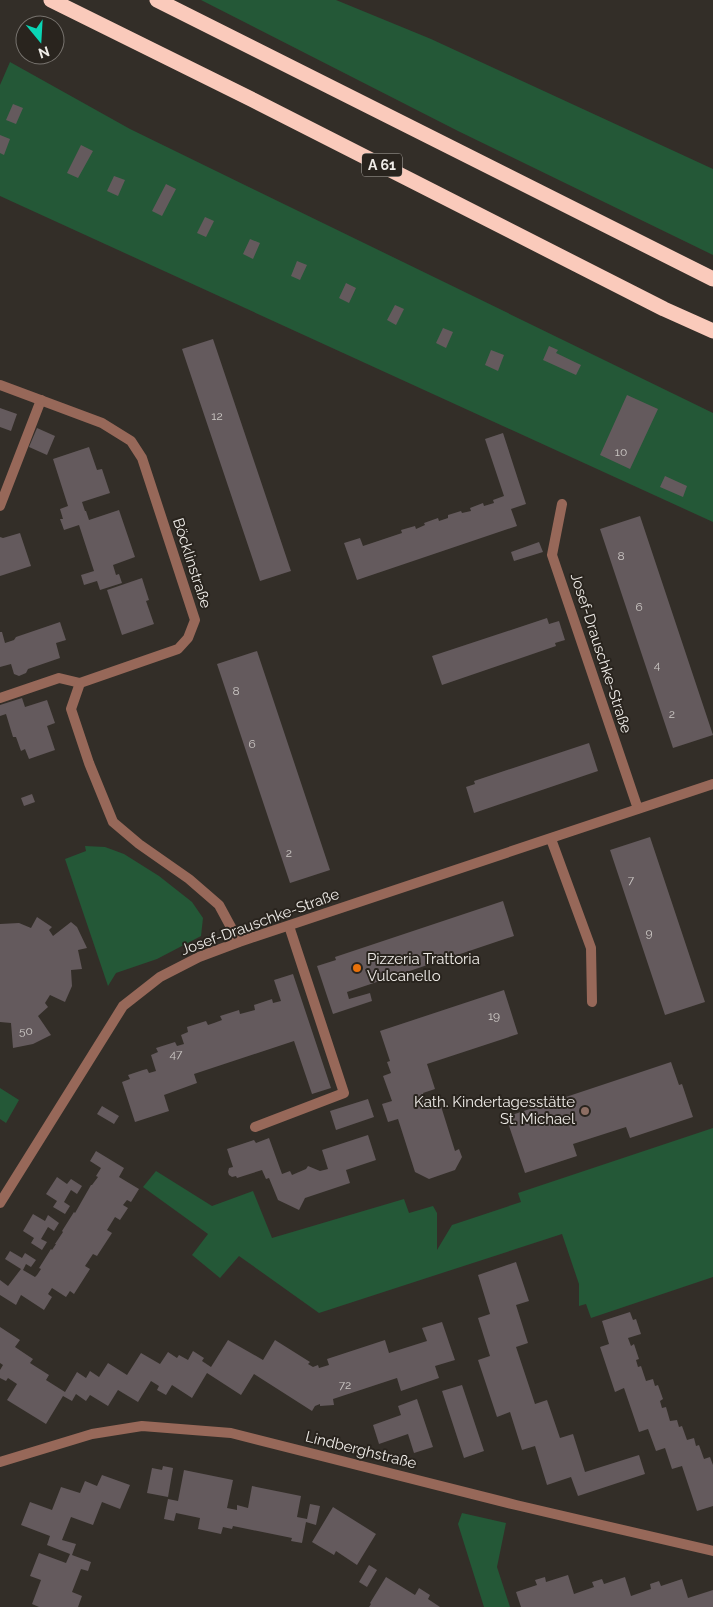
<svg xmlns="http://www.w3.org/2000/svg" width="713" height="1607" viewBox="0 0 713 1607" font-family="Raleway,sans-serif">
<rect width="100%" height="100%" fill="#332e28"/>
<path fill="#245837" d="M201,0H336L431,39L713,169V255L458,131Z
M10,62L130,129L713,413V522L0,196V85Z
M85,846L105,847L124,854L159,876L192,902L203,918L201,936L157,959L116,973L108,986L65,859L86,851Z
M0,1088L19,1100L6,1123L0,1119Z
M713,1128V1277L591,1318L586,1304L579,1306V1284L562,1234L319,1313L239,1256L220,1278L192,1255L208,1234L143,1187L156,1171L212,1206L253,1191L272,1238L404,1199L409,1213L433,1206L437,1213V1250L452,1225L521,1202L518,1193Z
M462,1513L506,1523L497,1567L510,1607H484L458,1524Z"/>
<path fill="#645a5d" d="M13,104L23,108L16,124L6,120Z
M0,135L10,139L4,155L0,153Z
M81,145L93,151L78,178L67,173Z
M114,176L125,180L118,196L107,191Z
M166,184L176,189L162,216L152,211Z
M205,217L214,221L206,237L197,233Z
M250,239L260,243L253,259L243,254Z
M297,261L307,265L300,280L291,276Z
M346,283L356,288L349,303L339,298Z
M395,305L404,309L396,325L387,320Z
M443,328L453,332L446,348L436,343Z
M213,339L291,571L260,581L182,349Z
M549,346L558,350L556,353L581,365L576,375L543,360Z
M491,350L504,355L498,371L485,365Z
M627,395L658,409L630,469L600,455Z
M0,408L17,414L11,431L0,427Z
M37,428L55,436L47,455L29,447Z
M503,433L526,504L511,509L517,526L357,580L344,543L360,538L363,546L402,533L401,530L415,526L416,529L425,525L424,523L438,518L439,521L448,518V515L461,511L462,513L471,511L470,508L483,503L484,506L494,503L493,500L504,496L485,439Z
M89,447L97,470L102,469L110,493L82,502L85,511H86L89,520L119,510L135,557L113,565L116,575L119,574L122,583L100,590L97,581L84,585L81,575L94,571L79,525L64,530L60,519H63L60,509L68,506L53,459Z
M665,476L687,486L683,497L660,487Z
M640,516L713,735L673,748L600,529Z
M20,533L31,566L0,576V537L3,538Z
M539,542L543,552L514,561L511,552Z
M142,578L149,600L146,601L154,624L122,635L107,590Z
M547,618L549,624L559,621L565,640L555,643L556,646L442,685L432,656Z
M60,622L66,640L56,643L60,658L28,669L26,673L19,676L14,674L11,664L0,667V632H2L5,643L14,640L16,637Z
M257,651L330,870L290,883L217,664Z
M22,698L25,707L47,700L55,723L47,726L55,750L29,759L25,749L21,751L16,737H13L6,714L0,716V705Z
M589,743L598,771L474,813L466,787L475,784L474,781Z
M32,794L35,802L24,806L21,798Z
M650,837L705,1002L665,1015L610,850Z
M503,901L514,936L347,992L349,999L370,993L372,1001L333,1014L317,966L336,960L335,957Z
M37,917L52,927L49,930L53,936L71,922L77,927L87,948L78,950L82,969L71,970L72,986L65,1002L50,995L45,1003L48,1007L38,1016L51,1035L33,1044L13,1048L11,1023L0,1022V924L19,923L31,928Z
M293,974L331,1088L312,1094L294,1041L194,1074L197,1083L164,1095L169,1111L135,1122L122,1082L130,1079L128,1075L143,1070L147,1069L149,1073L156,1071L151,1055L158,1052L156,1048L175,1042L177,1046L184,1044L181,1035L188,1032L187,1027L206,1021L208,1025L214,1023L222,1020L220,1016L239,1010L240,1014L255,1010L254,1005L272,999L273,1003L281,1001L274,980Z
M504,990L518,1034L427,1064L435,1089L423,1093L428,1107L440,1103L455,1151L459,1149L462,1157L455,1170L429,1179L415,1172L398,1119L388,1122L382,1104L392,1101L383,1076L391,1073L387,1062L390,1061L380,1031Z
M671,1062L679,1085L682,1084L693,1117L630,1138L626,1127L573,1144L577,1156L525,1173L506,1117Z
M368,1099L374,1117L336,1130L330,1111Z
M102,1106L119,1116L114,1124L97,1114Z
M368,1135L376,1160L346,1170L350,1183L305,1198L299,1210L278,1200L269,1178L266,1179L262,1170L237,1178L236,1176L232,1177L229,1175L228,1172L229,1168L233,1167L227,1149L254,1140L256,1143L269,1138L282,1174L290,1171L292,1175L306,1169L308,1166L320,1171L328,1169L322,1150Z
M96,1151L124,1168L119,1177L139,1189L131,1202L127,1200L123,1205L128,1208L120,1220L115,1217L107,1230L112,1233L97,1256L93,1254L85,1266L90,1269L74,1294L70,1291L66,1297L52,1288L48,1294L52,1297L44,1310L21,1295L16,1305L0,1295V1280L8,1286L21,1269L5,1259L10,1251L22,1258L25,1253L36,1260L31,1267L26,1264L23,1270L35,1277L37,1275L41,1269L39,1268L51,1249L52,1250L56,1244H55L63,1232L62,1231L74,1212L75,1213L91,1185H92L98,1177L96,1176L101,1168L90,1161Z
M57,1177L67,1184L71,1179L82,1186L77,1194L71,1190L68,1195L64,1202L70,1206L65,1214L53,1207L57,1201L46,1194Z
M33,1214L45,1221L48,1215L59,1223L54,1231L48,1227L41,1239L47,1242L42,1250L31,1243L34,1238L23,1231Z
M516,1262L529,1301L516,1305L528,1343L516,1347L535,1404L547,1400L560,1438L573,1434L585,1472L639,1455L645,1474L578,1496L571,1477L547,1485L535,1446L522,1450L510,1412L497,1417L478,1360L490,1356L478,1318L490,1314L478,1275Z
M630,1312L633,1320L636,1319L641,1334L628,1338L631,1346L634,1344L639,1359L636,1360L638,1367L641,1366L646,1381L653,1379L655,1386L658,1385L663,1399L660,1401L662,1408L666,1407L670,1421L677,1420L679,1427L682,1426L687,1440L694,1438L696,1446L699,1445L704,1459L710,1457L713,1465V1506L697,1511L682,1466L672,1469L665,1448L656,1451L648,1429L639,1432L624,1388L615,1392L600,1347L609,1344L602,1321Z
M442,1322L455,1360L435,1366L439,1378L401,1391L397,1378L333,1399L334,1405L320,1406V1404L315,1406L312,1411L254,1374L241,1395L207,1373L192,1398L172,1385L166,1395L157,1390L159,1386L151,1381L138,1402L118,1390L108,1406L90,1395L86,1401L76,1394L72,1401L63,1396L46,1424L7,1400L17,1384L8,1378L6,1381L0,1378V1370L3,1365L0,1363V1327L20,1340L15,1347L33,1359L30,1363L49,1375L46,1380L65,1392L77,1372L86,1378L90,1371L99,1377L108,1363L127,1375L141,1353L160,1364L168,1352L177,1358L179,1355L188,1360L193,1351L204,1358L202,1361L211,1367L228,1340L263,1360L275,1340L310,1362L308,1364L313,1367L318,1365L319,1368L329,1365L327,1359L385,1340L389,1353L427,1341L422,1328Z
M462,1385L484,1451L464,1458L442,1391Z
M417,1399L433,1447L414,1453L408,1434L379,1444L373,1425L401,1415L398,1406Z
M163,1466L173,1468L168,1497L147,1493L152,1468L162,1470Z
M184,1470L233,1480L227,1508L237,1510V1505L248,1508L252,1486L301,1496L297,1517L307,1519L310,1504L320,1506L316,1525L306,1522L302,1543L291,1541L292,1538L233,1526L232,1529L223,1527L221,1534L198,1529L200,1518L176,1513L174,1521L164,1519L168,1499L178,1501Z
M102,1475L130,1485L120,1509L102,1502L93,1525L71,1517L62,1540L76,1544L72,1555L91,1562L88,1571L81,1569L72,1592L82,1596L78,1607H39L32,1604L41,1580L30,1576L39,1553L66,1563L70,1554L47,1545L50,1536L21,1525L30,1502L52,1510L61,1487L80,1493L85,1481L97,1486Z
M333,1507L376,1534L357,1565L336,1551L334,1555L312,1542Z
M369,1565L377,1570L367,1587L359,1582Z
M568,1575L574,1594L594,1587L592,1582L602,1579L604,1584L625,1577L631,1596L651,1589L650,1584L659,1581L661,1586L682,1579L688,1598L713,1590V1607H521L516,1592L537,1585L535,1580L545,1577L546,1582Z
M386,1577L415,1595L419,1588L430,1595L428,1599L440,1607H369L371,1604L370,1603Z"/>
<g fill="none" stroke-linecap="round" stroke-linejoin="round">
<path stroke="#976859" stroke-width="10" d="M0,506L41,400
M0,698L59,678L80,683
M255,1127L344,1093L289,926"/>
<path stroke="#976859" stroke-width="10" d="M0,385L102,423L131,441L142,458L195,620L188,638L178,649L80,683L71,709L89,763L113,822L139,844L189,879L219,905L239,942
M562,504L552,555L638,809
M551,839L591,948L592,1002
M0,1203L123,1006L160,977L199,957L239,942L713,784
M0,1462L92,1434L142,1426L231,1433L516,1505L713,1551"/>
<path stroke="#facabb" stroke-width="15" d="M51,0L253,100L664,309L713,331
M157,0L713,279"/>
</g>
<circle fill="#e8710a" stroke="#29241e" stroke-width="2" cx="357" cy="968" r="5"/>
<circle fill="#8d6e63" stroke="#29241e" stroke-width="2" cx="585" cy="1111" r="5"/>
<g text-anchor="middle" dominant-baseline="central" stroke-width="4" stroke-linejoin="round" paint-order="stroke">
<g font-size="12" fill="#ccc8c5">
<text x="217" y="416">12</text>
<text x="621" y="452">10</text>
<text x="621" y="556">8</text>
<text x="639" y="607">6</text>
<text x="657" y="665">4</text>
<text x="236" y="691">8</text>
<text x="672" y="714">2</text>
<text x="252" y="744">6</text>
<text x="289" y="853">2</text>
<text x="631" y="880">7</text>
<text x="649" y="933">9</text>
<text x="494" y="1016">19</text>
<text x="26" y="1031">50</text>
<text x="176" y="1054">47</text>
<text x="345" y="1385">72</text>
</g>
<rect fill="#29241e" stroke="#b4b0ab" stroke-width="1" x="362" y="153.5" width="40" height="23" rx="4"/>
<g font-size="14" font-weight="bold" fill="#efece8">
<text x="382" y="165">A 61</text>
</g>
<g font-size="15" fill="#efece8" stroke="#29241e">
<text transform="translate(192 563) rotate(72)">Böcklinstraße</text>
<text transform="translate(601 653) rotate(72)">Josef-Drauschke-Straße</text>
<text transform="translate(260 922) rotate(-20)">Josef-Drauschke-Straße</text>
<text transform="translate(361 1450) rotate(14)">Lindberghstraße</text>
</g>
<g font-size="15" fill="#efece8" stroke="#29241e" text-anchor="start">
<text x="367" y="959">Pizzeria Trattoria<tspan x="367" dy="17">Vulcanello</tspan></text>
<text x="575" y="1102" text-anchor="end">Kath. Kindertagesstätte<tspan x="575" dy="17">St. Michael</tspan></text>
</g>
</g>
<g transform="translate(40 40) rotate(162)"><circle r="24" fill="#29241e" stroke="#78746f"/>
<path d="M0-4L9 19L0 12L-9 19Z" fill="#0ad5b5"/>
<text y="-8" font-size="14" font-weight="bold" text-anchor="middle" fill="#efece8">N</text>
</g>
</svg>
